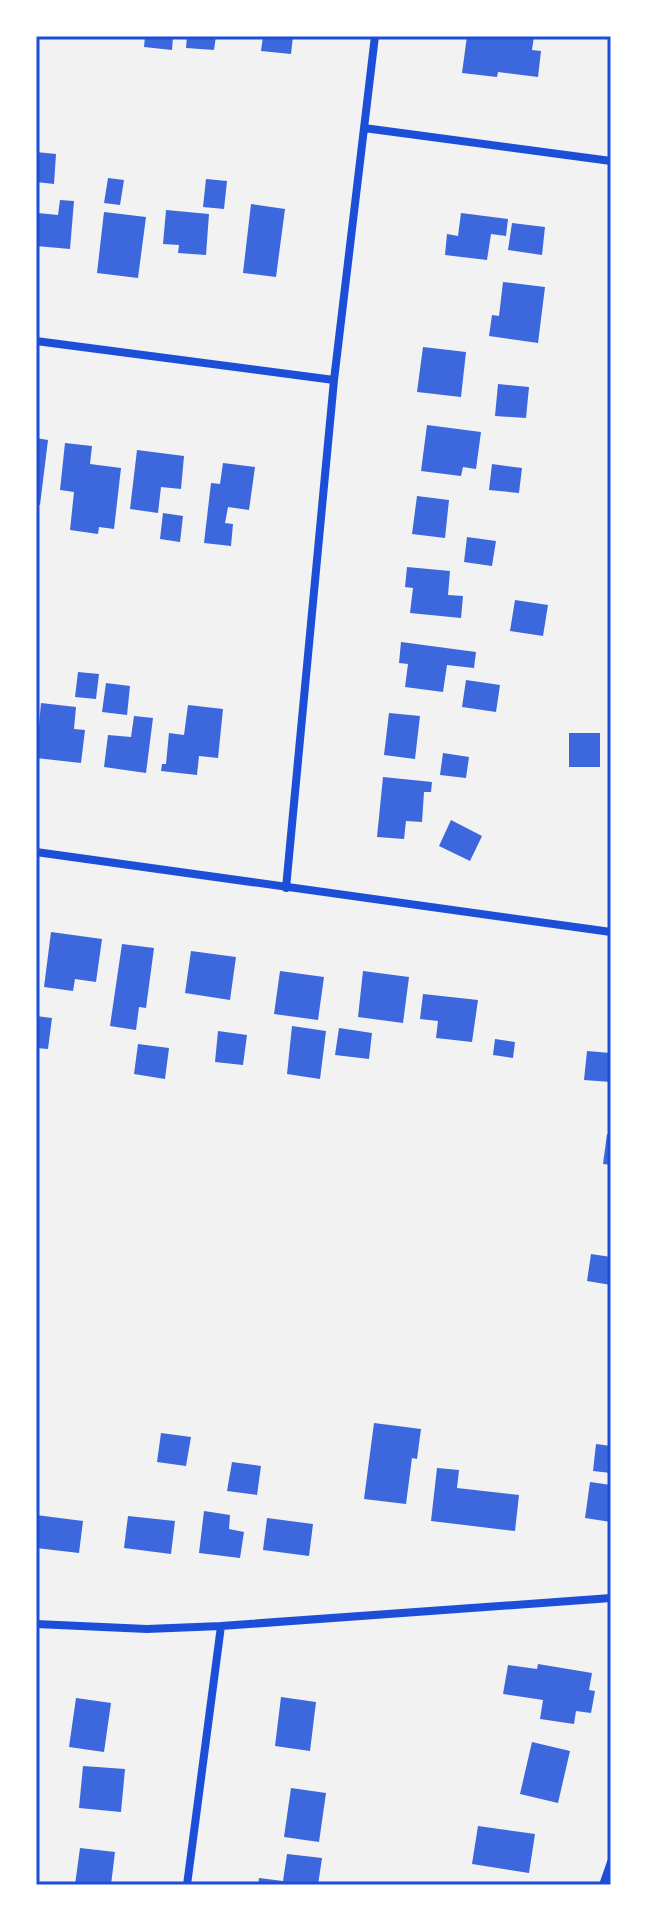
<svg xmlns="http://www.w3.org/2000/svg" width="647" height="1921" viewBox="0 0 647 1921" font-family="'Times New Roman',serif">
<rect width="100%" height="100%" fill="#f2f2f2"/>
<path fill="#3d67dc" d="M145,36H173L172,50L144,47Z
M187,36H216L214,50L186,48Z
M263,36H293L291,54L261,51Z
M467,36H534L532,50L541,51L538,77L498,72L497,77L462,73Z
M36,152L56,154L54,184L36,182Z
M108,178L124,180L120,205L104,203Z
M206,179L227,181L224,209L203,207Z
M60,200L74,201L70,249L36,246L38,213L58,215Z
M251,204L285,209L276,277L243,273Z
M166,210L209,214L206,255L178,253L179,245L163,244Z
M104,212L146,217L138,278L97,273Z
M461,213L508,219L506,236L491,234L487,260L445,255L447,234L458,236Z
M512,223L545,227L542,255L508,250Z
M503,282L545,287L538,343L489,336L492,315L499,316Z
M423,347L466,352L461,397L417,392Z
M498,384L529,387L526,418L495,416Z
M427,425L481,432L476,469L463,467L461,476L421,471Z
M36,438L48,440L40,505L36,504Z
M65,443L92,446L90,464L121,468L114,529L99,527L98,534L70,530L74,492L60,490Z
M137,450L184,456L181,489L161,487L158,513L130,509Z
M223,463L255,467L249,510L228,507L225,523L233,524L231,546L204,543L211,483L220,484Z
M492,464L522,468L519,493L489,490Z
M417,496L449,500L445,538L412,534Z
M163,513L183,516L180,542L160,539Z
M467,537L496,541L492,566L464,562Z
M407,567L450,571L448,595L463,596L461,618L410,613L413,588L405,587Z
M515,600L548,605L543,636L510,631Z
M401,642L476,652L474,668L447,665L443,692L405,687L408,664L399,663Z
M78,672L99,674L96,699L75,697Z
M466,680L500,685L496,712L462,707Z
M106,683L130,686L127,715L102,712Z
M41,703L76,707L74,729L85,730L81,763L36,758Z
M188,705L223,709L218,758L199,756L197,775L161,771L162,764H166L169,733L184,735Z
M389,713L420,716L415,759L384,755Z
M134,716L153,718L146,773L104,767L108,735L131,737Z
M569,733H600V767H569Z
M443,753L469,757L466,778L440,775Z
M383,777L432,782L431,792H424L422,822L406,821L404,839L377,837Z
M451,820L482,836L470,861L439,846Z
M51,932L102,939L96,982L75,979L73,991L44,987Z
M122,944L154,948L146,1008L139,1007L136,1030L110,1026Z
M191,951L236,957L230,1000L185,993Z
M280,971L324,977L318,1020L274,1014Z
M363,971L409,977L403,1023L358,1017Z
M423,994L478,1000L472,1042L436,1038L438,1021L420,1019Z
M36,1016L52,1018L48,1049L36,1048Z
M292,1026L326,1031L320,1079L287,1074Z
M339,1028L372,1033L369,1059L335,1055Z
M218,1031L247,1035L243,1065L215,1062Z
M495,1039L515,1042L513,1058L493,1055Z
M138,1044L169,1048L165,1079L134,1074Z
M587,1051L611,1053V1082L584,1080Z
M607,1134L611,1135V1165L603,1164Z
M591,1254L611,1257V1285L587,1281Z
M374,1423L421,1429L417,1459L412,1458L406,1504L364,1499Z
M161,1433L191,1437L186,1466L157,1462Z
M596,1444L611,1446V1473L593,1471Z
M232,1462L261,1466L257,1495L227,1491Z
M437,1468L459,1470L457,1488L519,1495L515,1531L431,1521Z
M590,1482L611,1485V1522L585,1518Z
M204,1511L230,1515L229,1529L244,1532L240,1558L199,1553Z
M36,1515L83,1521L79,1553L36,1548Z
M128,1516L175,1521L171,1554L124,1548Z
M267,1518L313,1524L309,1556L263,1550Z
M538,1664L592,1673L589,1690L595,1691L591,1713L576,1711L574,1724L540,1719L543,1700L503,1694L508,1665L537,1669Z
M281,1697L316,1702L310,1751L275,1746Z
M76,1698L111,1703L104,1752L69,1747Z
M532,1742L570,1751L558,1803L520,1794Z
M83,1766L125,1769L121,1812L79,1808Z
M291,1788L326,1793L319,1842L284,1837Z
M478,1826L535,1834L529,1873L472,1864Z
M80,1848L115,1852L111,1885H75Z
M287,1854L322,1858L318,1885H258L259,1878L283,1881Z"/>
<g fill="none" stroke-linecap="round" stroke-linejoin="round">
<path stroke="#1d4ed8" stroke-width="8" d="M364,128L611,161
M36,341L334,380
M36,852L611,932
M286,888L334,380L375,36
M36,1624L147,1629L221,1626L611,1598
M187,1885L221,1626
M603,1885L611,1862"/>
</g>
<rect width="647" height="1921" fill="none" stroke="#ffffff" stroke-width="76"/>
<rect x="38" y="38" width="571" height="1845" fill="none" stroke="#1d4ed8" stroke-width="3"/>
</svg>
